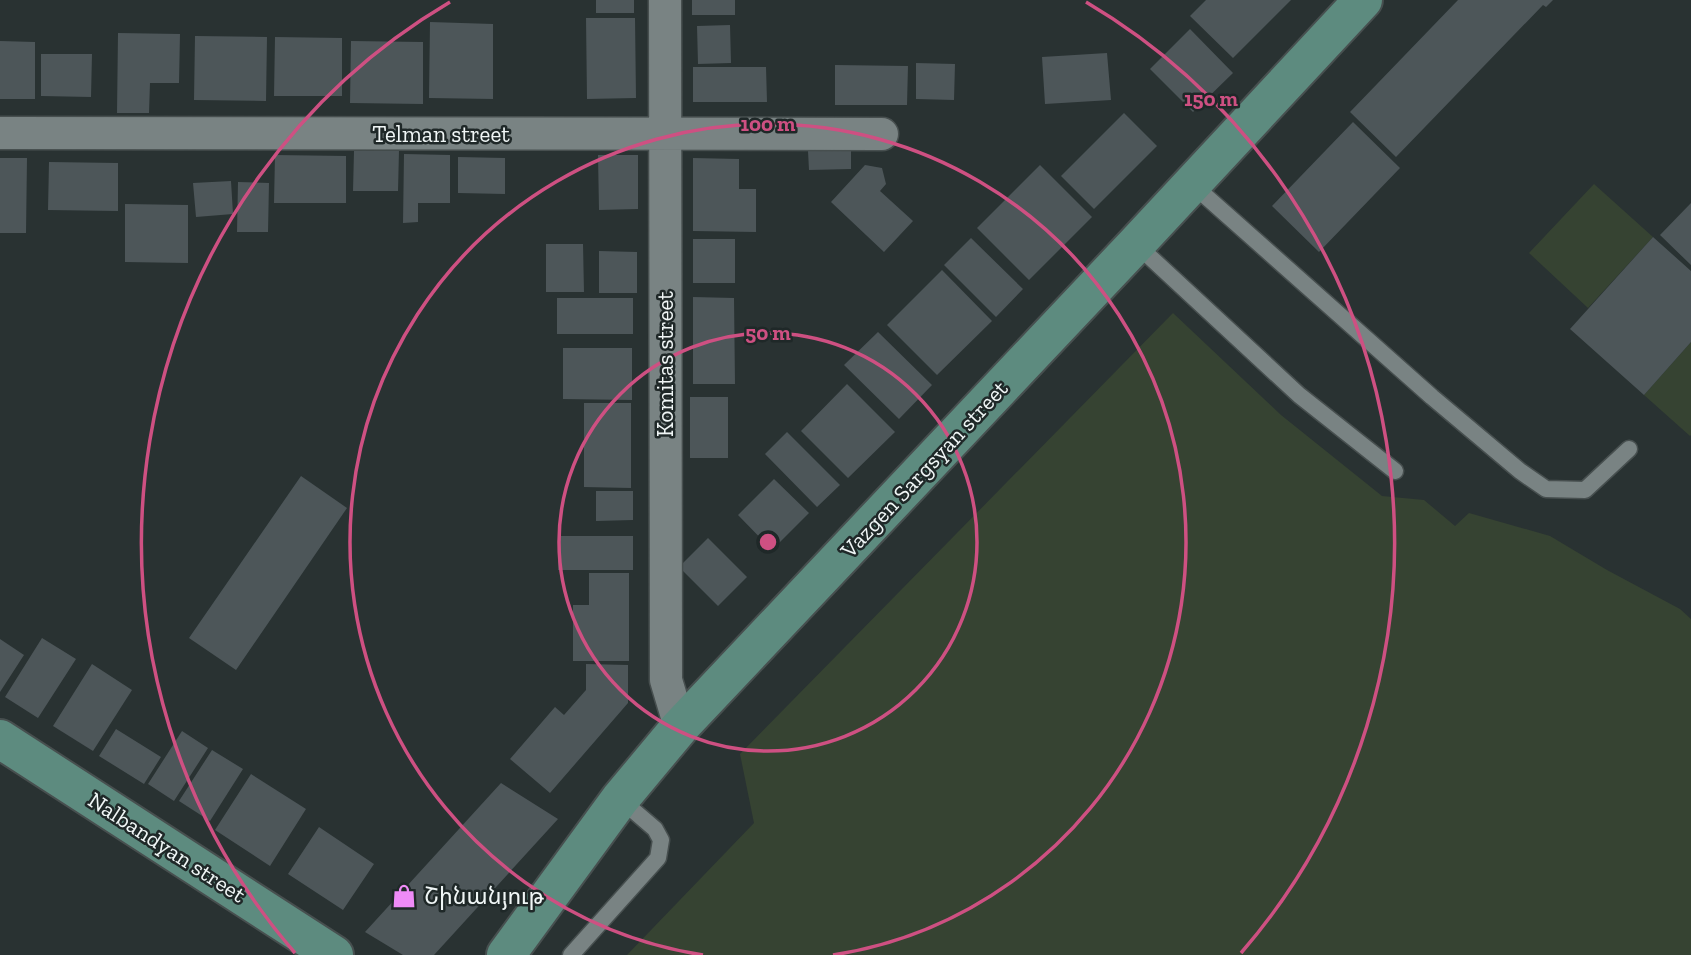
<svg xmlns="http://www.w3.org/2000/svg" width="1691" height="955" viewBox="0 0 1691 955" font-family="'Zilla Slab','Noto Sans Armenian',serif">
<rect width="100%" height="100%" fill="#293232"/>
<path fill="#364332" d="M1594,184L1653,237L1588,308L1529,253Z
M1173,313L1281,415L1382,496L1424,500L1455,526L1469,513L1550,536L1607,570L1680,609L1691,619V955H627L754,823L740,754Z
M1691,342V435L1690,436L1644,395Z"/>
<path fill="#4d5659" d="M596,0H634V13H596Z
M692,0H735V15H692Z
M1206,0H1291L1233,58L1190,16Z
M1458,0H1553L1546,7L1543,5L1396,157L1350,112Z
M586,18H635L636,98L587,99Z
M430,22L493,24V99L429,98Z
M730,25L731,63L698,64L697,26Z
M1190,29L1233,73L1193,112L1150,69Z
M118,33L180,34L179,83H150L149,113H117Z
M195,36L267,37L266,101L194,100Z
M275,37L342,38V96H274Z
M0,41L35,42V99H0Z
M351,41L423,42V104L350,103Z
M1107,53L1111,100L1045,104L1042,57Z
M41,54H92L91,97L41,96Z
M916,63L955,64L954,100L916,99Z
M835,65L908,66L907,105H835Z
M693,67H766L767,102H693Z
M1124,113L1157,146L1094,209L1061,176Z
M1353,122L1400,168L1319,252L1272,206Z
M851,150V169L809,170L808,151Z
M354,151H399L398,191H353Z
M404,154L450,155V203H418V222L403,223Z
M275,155L346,156V203H274Z
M598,155H638V209L599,210Z
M458,157L505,158V194L458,193Z
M0,158H27L26,233H0Z
M693,158L739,159V189H756V232L693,231Z
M49,162L118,163V211L48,210Z
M865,165L882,168L886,184L880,191L913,221L884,252L831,202Z
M1040,165L1092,217L1029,280L977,228Z
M231,181L233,214L196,217L193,183Z
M238,182L269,183L268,232H237Z
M1691,203V265L1660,235Z
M125,204L188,205V263L125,262Z
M1653,237L1691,271V342L1644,395L1570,329Z
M971,238L1023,289L996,317L944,265Z
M693,239H735V283H693Z
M546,244H583L584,292H546Z
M599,251L637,252V293H599Z
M942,270L992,321L937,375L887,325Z
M693,297L734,298L735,384H693Z
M557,298H633V334H557Z
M878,332L932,385L899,419L844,365Z
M563,348H632V400L563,399Z
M847,384L895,432L848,478L801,431Z
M690,397H728V458H690Z
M584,403H631V488L584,487Z
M787,432L840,485L817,507L765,454Z
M301,476L347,508L236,670L189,638Z
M774,479L809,513L772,550L738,515Z
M596,491H633V520L596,521Z
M558,536H633V570H558Z
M708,538L747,577L718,606L679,567Z
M589,573H629V661H573V605H589Z
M42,638L76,659L38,718L5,697Z
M0,639L24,655L0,692Z
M92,664L132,690L93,751L53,726Z
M586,664L628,665V703L550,793L510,759L555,707L564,715L586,690Z
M116,729L161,757L144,784L99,756Z
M182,731L208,748L174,801L148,784Z
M212,750L243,769L210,821L179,801Z
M251,774L306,809L270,866L215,830Z
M501,783L558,819L434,955H403L365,932Z
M319,827L374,864L343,910L288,874Z"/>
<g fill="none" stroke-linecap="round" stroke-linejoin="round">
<g stroke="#474f4f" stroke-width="19">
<path id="lane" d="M1192,184L1432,397L1520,471L1546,489L1585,490L1629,449
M1136,244L1299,395L1395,471
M571,955L658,858L661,840L655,829L620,799"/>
</g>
<g stroke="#474f4f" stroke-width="35">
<path id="street" d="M665,0L666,680L680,727
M0,133L882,134"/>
</g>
<g stroke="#474f4f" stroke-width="42">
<path id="secondary" d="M0,739L334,955
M506,955L620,799L680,727L1136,244L1363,0"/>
</g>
<use href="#lane" stroke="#798383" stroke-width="16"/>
<use href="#street" stroke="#798383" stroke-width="32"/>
<use href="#secondary" stroke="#5d8b7f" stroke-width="38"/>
</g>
<g fill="none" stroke="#ce5082" stroke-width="3.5">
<circle cx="768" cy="542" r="209"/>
<path d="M703 955A418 418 0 1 1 833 955"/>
<path d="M295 953A627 627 0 0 1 450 2M1086 2A627 627 0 0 1 1241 953"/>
</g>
<defs>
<g id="shop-bare" transform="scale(1.89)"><path d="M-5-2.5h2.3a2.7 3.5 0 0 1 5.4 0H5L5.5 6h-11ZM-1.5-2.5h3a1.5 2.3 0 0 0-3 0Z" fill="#ef8bf7" stroke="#1f2828" stroke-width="2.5" paint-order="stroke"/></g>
</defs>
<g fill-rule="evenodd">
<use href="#shop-bare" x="404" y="896"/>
</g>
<g text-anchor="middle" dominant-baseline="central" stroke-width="5" stroke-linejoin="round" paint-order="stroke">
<g font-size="23" fill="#f0f6f6" stroke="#1f2828">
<text x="441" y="134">Telman street</text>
<text transform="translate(665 364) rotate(-90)">Komitas street</text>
<text transform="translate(924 469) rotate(-47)">Vazgen Sargsyan street</text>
<text transform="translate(167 847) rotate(33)">Nalbandyan street</text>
</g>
<g font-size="23" fill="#f0f6f6" stroke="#1f2828" text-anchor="start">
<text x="424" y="896">Շինանյութ</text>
</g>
</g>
<circle cx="768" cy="542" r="10" fill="#ce5082" stroke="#1f2828" stroke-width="3.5"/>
<g font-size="21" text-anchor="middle" font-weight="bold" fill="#ce5082" stroke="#1f2828" stroke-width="5" stroke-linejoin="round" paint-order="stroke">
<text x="1211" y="106">150 m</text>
<text x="768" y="131">100 m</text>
<text x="768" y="340">50 m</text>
</g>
</svg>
